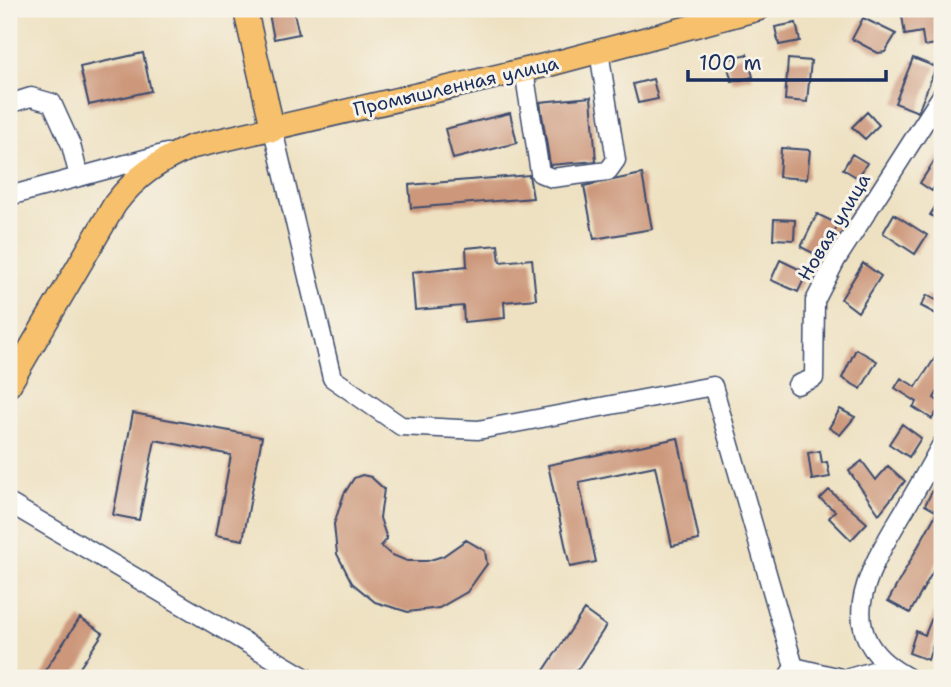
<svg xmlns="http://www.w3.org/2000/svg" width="951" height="687" viewBox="0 0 951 687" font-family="'Shantell Sans',sans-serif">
<rect width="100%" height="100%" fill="#f7f3e8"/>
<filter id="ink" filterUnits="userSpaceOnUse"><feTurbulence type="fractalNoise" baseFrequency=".0143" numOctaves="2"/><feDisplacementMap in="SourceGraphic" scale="14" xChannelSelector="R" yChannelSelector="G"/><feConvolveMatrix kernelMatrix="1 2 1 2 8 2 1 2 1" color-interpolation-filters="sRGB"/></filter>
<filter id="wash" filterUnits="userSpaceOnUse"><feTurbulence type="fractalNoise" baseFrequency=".00686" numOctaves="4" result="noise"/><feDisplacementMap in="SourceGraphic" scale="28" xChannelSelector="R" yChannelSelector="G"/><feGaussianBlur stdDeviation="1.57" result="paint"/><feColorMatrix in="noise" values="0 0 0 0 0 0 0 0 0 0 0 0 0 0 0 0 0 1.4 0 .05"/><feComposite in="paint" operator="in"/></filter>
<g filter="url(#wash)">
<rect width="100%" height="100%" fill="#eee1c1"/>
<g id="blocks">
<path fill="#cc977a" d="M268,9H293L299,34L274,39Z
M901,9H942V43L924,46L922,32L905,35Z
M863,18L896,34L885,52L878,53L852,39Z
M796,23L800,41L779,45L775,27Z
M143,53L151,91L89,105L80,67Z
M747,54L753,77L732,82L726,60Z
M913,58L936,67L918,112L895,103Z
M788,59L811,61L807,102L785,100Z
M653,79L658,99L638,103L633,84Z
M591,97L596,161L550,165L540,102Z
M867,112L879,125L865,139L852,127Z
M510,113L517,143L453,159L445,129Z
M781,148L810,150L807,179L779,177Z
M942,149V174L932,191L920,183Z
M852,154L867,163L858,178L843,169Z
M642,174L652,229L594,239L584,186Z
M529,175L533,198L411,208L409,185Z
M942,196V222L930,215Z
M817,214L838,224L823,258L801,247Z
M894,214L927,235L915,254L883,233Z
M774,219L795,220L794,240L773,239Z
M498,245L500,262L532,259L536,299L504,302L505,318L464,322L463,306L415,310L412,272L467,266L466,248Z
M780,260L807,273L798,292L771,280Z
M863,263L881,276L858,312L841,299Z
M927,295L942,303V317L921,306Z
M942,347V384L934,398L942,404L932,419L913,407L917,402L895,388L901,378L916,387Z
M856,349L877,361L861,389L842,378Z
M840,409L855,417L840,435L829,428Z
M133,413L262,437L243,540L216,535L231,455L155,440L139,520L113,515Z
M902,424L921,438L909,457L889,444Z
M678,438L699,540L672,546L655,466L579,482L596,562L570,567L548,465Z
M820,451L822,463L827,462L830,477L812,480L808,453Z
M862,461L876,480L888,466L905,481L879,514L849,471Z
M942,472V555L910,613L888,601L937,512L925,505Z
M362,475L371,477L384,489L380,518L387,539L381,546L390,554L407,561H427L443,556L466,540L485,551L487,564L467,592L439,608L408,612L375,602L352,583L337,554L334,524L344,494L354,478Z
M829,490L867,523L851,540L829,518L835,511L820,499Z
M942,593V629L939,627L928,660L909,653L916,631L925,635Z
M584,610L606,626L572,678H539Z
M80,618L103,633L73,678H40Z"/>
</g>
</g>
<g filter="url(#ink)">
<use href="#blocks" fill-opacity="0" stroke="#3b4a6d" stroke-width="2"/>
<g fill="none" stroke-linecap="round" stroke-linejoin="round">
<g stroke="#3b4a6d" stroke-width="21">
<path id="minor" d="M524,70L540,173L552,178L608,171L616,160L599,51
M9,104L31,97L52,103L71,145L79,177
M273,130L332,378L401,426L478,430L713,386L794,667L787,678
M9,196L167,153
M797,385L814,378L815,301L836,260L942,95
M9,503L306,678
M794,667L841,678
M849,678L887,667
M909,678C828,636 867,573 902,514C916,491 929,467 942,444"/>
</g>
<g stroke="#3b4a6d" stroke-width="26">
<path id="major" d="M245,9L273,130
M9,385L115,204C136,176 159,161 191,147L555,63L758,9"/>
</g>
<use href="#minor" stroke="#fff" stroke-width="18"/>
<use href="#major" stroke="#f7c06c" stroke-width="23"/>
</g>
</g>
<g text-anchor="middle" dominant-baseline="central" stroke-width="6" stroke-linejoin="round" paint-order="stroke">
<g font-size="19" fill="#1b2f5e" stroke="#f7f3e8">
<text transform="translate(456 86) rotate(-13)">Промышленная улица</text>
<text transform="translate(834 227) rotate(-59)">Новая улица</text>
</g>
</g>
<rect width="951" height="687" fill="none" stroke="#f7f3e8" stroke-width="35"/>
<path d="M688 70v10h198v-10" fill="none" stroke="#1b2f5e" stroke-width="3.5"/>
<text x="699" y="70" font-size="21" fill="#1b2f5e" stroke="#f7f3e8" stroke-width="5" paint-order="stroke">100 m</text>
</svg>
